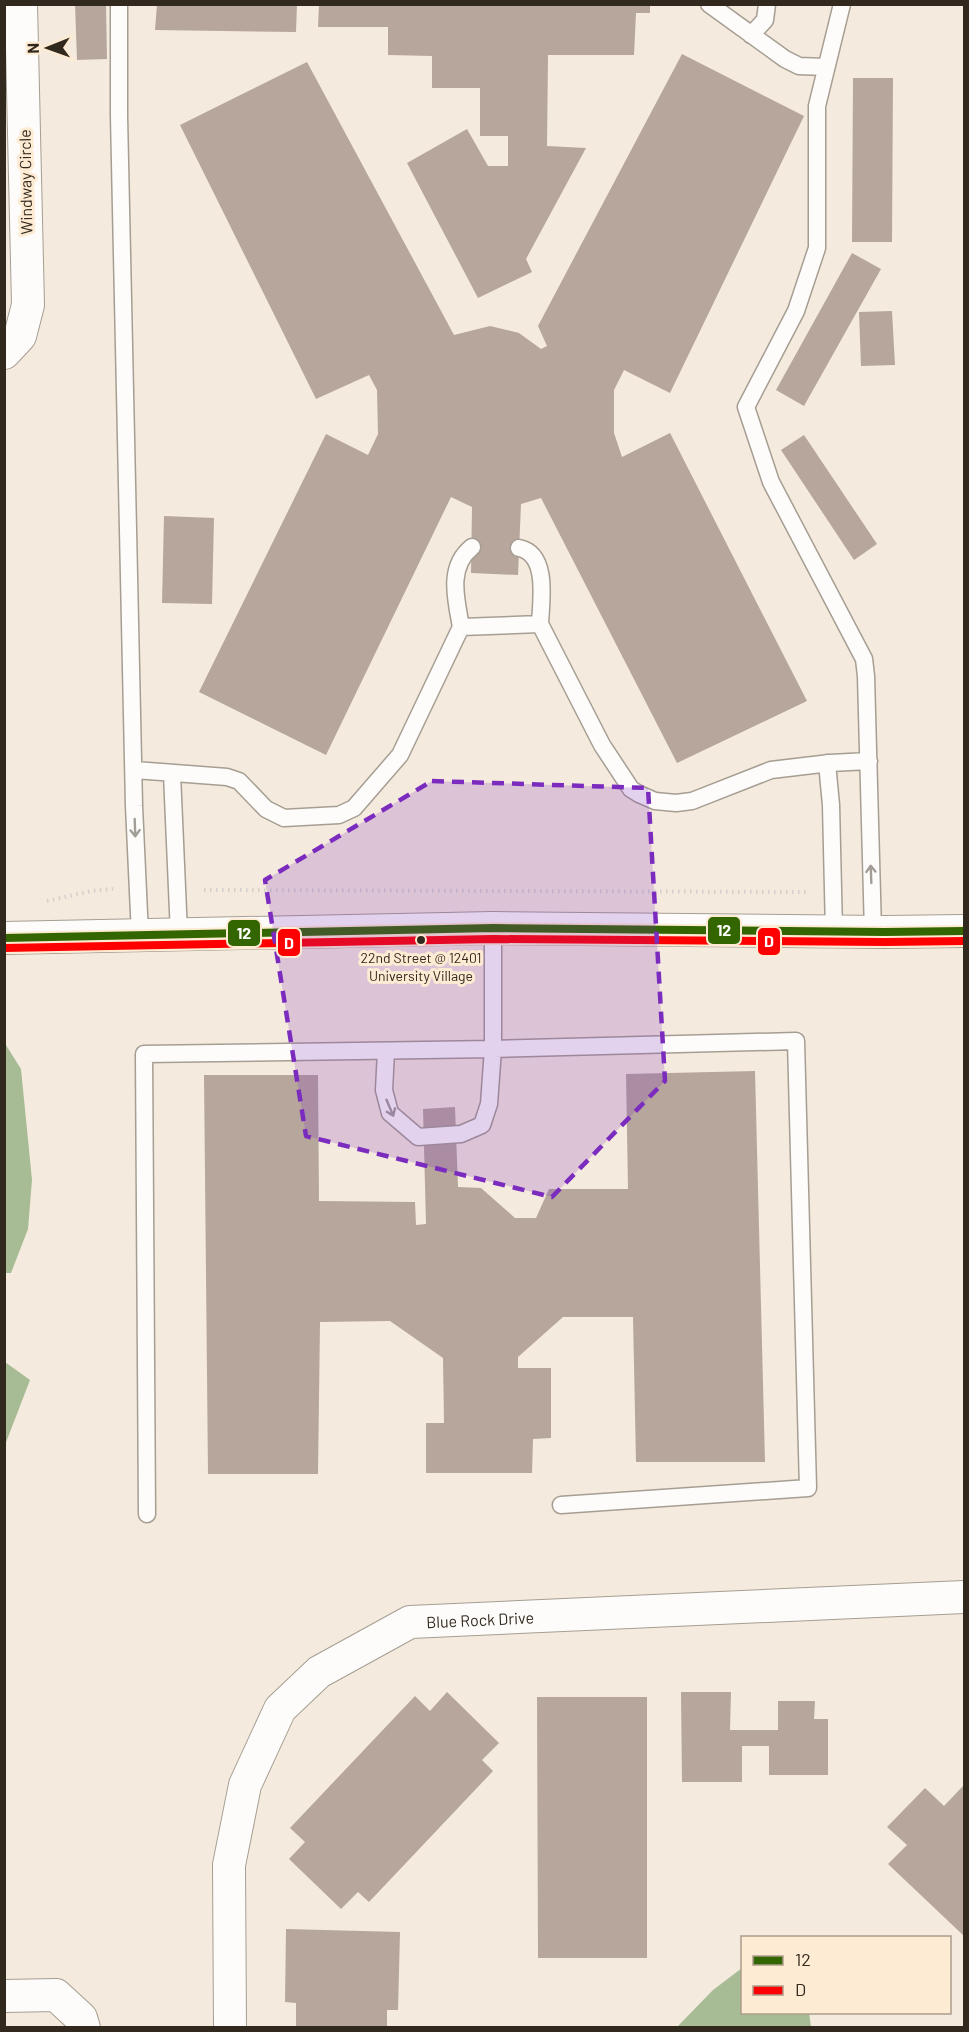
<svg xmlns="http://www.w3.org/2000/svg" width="969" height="2032" viewBox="0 0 969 2032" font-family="Barlow,sans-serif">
<rect width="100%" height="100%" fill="#f4eadd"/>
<path fill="#a7bc94" d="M4,1042L21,1069L32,1180L28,1229L11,1273H5Z
M5,1362L30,1380L5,1445Z
M742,1968V2012L809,2013L811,2027H669L678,2026L713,1990Z"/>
<path fill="#b6a69c" d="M75,4H106L107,59L77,60Z
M157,4H297L296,32L155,30Z
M319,4H650V13H636L634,55H548L547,146L586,148L526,259L532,272L478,298L407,163L467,129L488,166H508V136H480V88H432V56L388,55V27H318Z
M682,54L804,116L670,393L624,370L614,390V433L622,457L670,433L807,701L677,763L541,498L521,504L518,575L471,573L472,507L451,497L326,755L199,692L326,434L368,455L378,434L377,390L369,375L316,399L180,125L307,62L454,335L490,326L519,333L541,349L547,346L538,326Z
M853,78H893L892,242H852Z
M852,253L881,269L804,406L776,390Z
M892,311L895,365L861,366L859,312Z
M804,435L877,544L854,560L781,450Z
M164,516L214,518L212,604L162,603Z
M755,1071L765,1462H636L633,1317H563L518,1357V1368H551V1438L533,1439L532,1473H426V1423H444L443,1358L390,1321L320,1322L318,1474H208L204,1075H318L319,1201L415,1202L416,1225L426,1224L423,1109L455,1107L458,1187L481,1188L515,1218H536L549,1189H628L626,1074Z
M447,1692L499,1743L482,1760L493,1771L369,1902L358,1892L341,1909L289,1859L305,1842L290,1828L415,1696L430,1711Z
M681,1692H731L730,1730H778V1701H815L814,1719H828V1775H769V1746H742V1782H682Z
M537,1697H647V1958H538Z
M963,1786L964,1788V1936L888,1864L907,1845L887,1827L925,1788L944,1806Z
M286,1929L400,1932L398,2010H387V2028H296V2003L285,2002Z"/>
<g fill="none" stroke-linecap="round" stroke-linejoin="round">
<g stroke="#a69e93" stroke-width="19">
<path id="lane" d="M119,4V116L134,806L140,935
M709,4L785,59L799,66L826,67
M842,4L817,106V248L796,311L746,407L771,482L864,659L866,676L873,932
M751,35L765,20L767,4
M519,548C549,554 541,601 540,624
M461,627C456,599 447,567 472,547
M827,763L831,805L834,932
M135,770L227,777L239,781L266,809L284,818L339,815L354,808L400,755L461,627L540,624L602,745L631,789L639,794L655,801L676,803L692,801L771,770L830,763L869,761
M172,774L179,934
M386,1051L384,1090L390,1113L418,1137L461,1134L482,1125L489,1104L493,1049L796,1041L808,1488L561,1505
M147,1514L144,1054L493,1049V928"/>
</g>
<g stroke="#a69e93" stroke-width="34">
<g id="street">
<path d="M4,353L20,336L28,305L21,4"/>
<path d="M4,938L493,928L885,932L964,931"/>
<path d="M4,1996L56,1995L81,2018L84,2028"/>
<path id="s1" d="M230,2028L229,1865L245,1785L280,1709L319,1672L410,1622L964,1597"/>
</g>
</g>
<path stroke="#d4d0cd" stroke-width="4" stroke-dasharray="1.5 4.5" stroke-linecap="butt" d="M204,890L809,892
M47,901L91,891L113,889"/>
<use href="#lane" stroke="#fdfcfa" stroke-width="16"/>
<use href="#street" stroke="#fdfcfa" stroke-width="32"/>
<g stroke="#feebd3" stroke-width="12">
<path id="bus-1" d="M4,938L493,928L885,932L964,931"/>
</g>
<g stroke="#feebd3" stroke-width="12">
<path id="bus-2" d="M4,948L493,939L885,942L964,941"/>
</g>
<use href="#bus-1" stroke="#360" stroke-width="8"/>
<use href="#bus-2" stroke="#f00" stroke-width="8"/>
</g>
<defs><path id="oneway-shaft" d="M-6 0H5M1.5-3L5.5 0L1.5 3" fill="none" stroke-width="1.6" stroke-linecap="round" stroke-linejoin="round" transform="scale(1.5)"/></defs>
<g stroke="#a29d97">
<use href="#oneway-shaft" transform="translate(135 828) rotate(88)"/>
<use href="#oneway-shaft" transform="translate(871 874) rotate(-92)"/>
<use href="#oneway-shaft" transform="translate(390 1108) rotate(67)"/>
</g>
<path fill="#7b2cbf" fill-opacity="0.2" stroke="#7b2cbf" stroke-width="4.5" stroke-dasharray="12 8" stroke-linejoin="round" d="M432,781L648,788L665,1081L552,1197L306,1136L265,880Z"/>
<circle fill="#32291e" stroke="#feebd3" stroke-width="2" cx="421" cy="940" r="5"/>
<g text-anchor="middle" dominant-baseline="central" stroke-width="6" stroke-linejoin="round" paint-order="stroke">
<g font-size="14" fill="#32291e" stroke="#feebd3">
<text x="421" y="957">22nd Street @ 12401<tspan x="421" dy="18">University Village</tspan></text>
</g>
<g font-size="16" fill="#32291e" stroke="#feebd3">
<text transform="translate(25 182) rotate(-91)">Windway Circle</text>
<text stroke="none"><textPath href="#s1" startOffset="556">Blue Rock Drive</textPath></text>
</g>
</g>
<g stroke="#feebd3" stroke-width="2">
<rect x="707" y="916" width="34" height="29" rx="6" fill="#360"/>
<rect x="227" y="919" width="34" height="28" rx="6" fill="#360"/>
<rect x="757" y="927" width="24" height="29" rx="6" fill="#f00"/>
<rect x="277" y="928" width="24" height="29" rx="6" fill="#f00"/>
</g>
<g font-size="16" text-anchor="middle" font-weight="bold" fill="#fff">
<text x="724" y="936">12</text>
<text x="244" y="939">12</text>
<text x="769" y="947">D</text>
<text x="289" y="949">D</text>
</g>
<rect width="969" height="2032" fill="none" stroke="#32291e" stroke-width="12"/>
<rect x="741" y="1936" width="210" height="78" fill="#feebd3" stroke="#ac9d8b" stroke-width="1.5"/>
<rect x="753" y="1956" width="30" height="9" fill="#336600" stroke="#ac9d8b" stroke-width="1.5"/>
<text x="795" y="1966" font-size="18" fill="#32291e">12</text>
<rect x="753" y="1986" width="30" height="9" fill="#ff0000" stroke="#ac9d8b" stroke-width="1.5"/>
<text x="795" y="1996" font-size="18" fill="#32291e">D</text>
<g transform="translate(48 48) rotate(269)" stroke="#feebd3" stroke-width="4.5" paint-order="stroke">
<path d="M0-4.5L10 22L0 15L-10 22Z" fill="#32291e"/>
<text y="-9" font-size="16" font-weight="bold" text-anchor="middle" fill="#32291e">N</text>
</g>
</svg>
